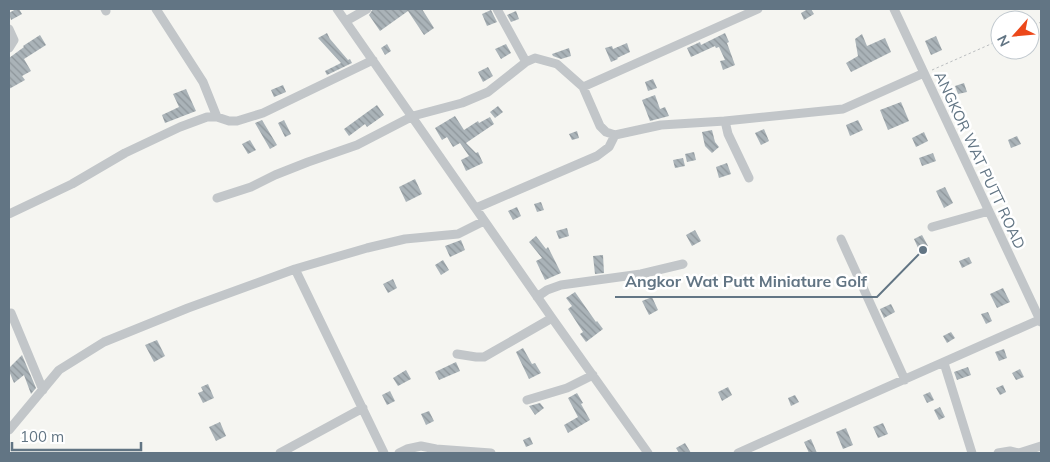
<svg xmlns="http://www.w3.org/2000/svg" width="1050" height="462" viewBox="0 0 1050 462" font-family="Mulish,sans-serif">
<defs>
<pattern id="building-back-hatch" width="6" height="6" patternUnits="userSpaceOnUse" patternTransform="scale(1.25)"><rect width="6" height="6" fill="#aab3b8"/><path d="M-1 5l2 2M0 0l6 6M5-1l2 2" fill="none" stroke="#8e969b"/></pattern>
</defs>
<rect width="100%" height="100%" fill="#f5f5f1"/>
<path fill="url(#building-back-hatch)" d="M16,9H19L22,14L11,20L9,13Z
M373,9H422L434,28L424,35L408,11L380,31L369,15Z
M808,9H811L814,14L804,20L801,13Z
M491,10L497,22L487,26L482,14Z
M516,11L519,19L511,22L507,15Z
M327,33L330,39L348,60L350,59L352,63L327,75L325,71L341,63L318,38Z
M725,33L729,42L727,43L735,65L723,70L720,61L725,60L719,47L716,48L715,46L691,57L687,48L700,42L701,45Z
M862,34L867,46L885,38L891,52L851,72L846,63L858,56L855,39Z
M40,35L46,45L24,59L31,71L22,76L25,80L9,89V58L24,47L23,46Z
M936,36L942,50L931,55L925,41Z
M627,43L630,52L617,58L618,59L611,62L605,48L612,46L613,49Z
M387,44L391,51L385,55L381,48Z
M506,44L511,53L501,59L495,49Z
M569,48L571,56L561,59L553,56L552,54Z
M488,67L493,76L483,82L478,72Z
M653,79L657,88L648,91L645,82Z
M964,83L967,92L958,94L955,86Z
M283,85L286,92L274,97L271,90Z
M186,89L196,111L165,123L162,115L179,107L173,94Z
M655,95L660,109L665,107L669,116L650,121L642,100Z
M901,102L909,121L888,130L880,110Z
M377,105L384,115L367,127L365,124L349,136L344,129Z
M498,106L503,112L495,118L490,112Z
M455,116L464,130L478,121L479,123L490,117L494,124L466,143L476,153L478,152L483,163L466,171L461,160L469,156L460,143L453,147L447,137L442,140L435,128Z
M262,120L277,145L270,149L255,123Z
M284,120L291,134L285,137L278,123Z
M858,120L863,130L850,136L846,125Z
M764,129L769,141L761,145L755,133Z
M712,130L715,142L719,147L712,153L705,146L702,132Z
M577,131L579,138L572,140L569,134Z
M924,132L928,141L916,147L912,138Z
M1017,136L1021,144L1011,148L1008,140Z
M250,140L256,150L248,154L242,144Z
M694,152L696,160L687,162L685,154Z
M933,153L936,161L922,166L919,158Z
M683,158L685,166L675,168L673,160Z
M727,163L731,174L719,178L716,167Z
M415,179L422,194L406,202L399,187Z
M945,187L953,203L944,208L936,191Z
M541,202L544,210L537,212L534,204Z
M517,207L521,216L513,220L508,211Z
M567,228L569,236L559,239L556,231Z
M695,230L701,241L692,246L686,235Z
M922,235L928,246L919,250L914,239Z
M536,236L546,249L548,247L561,273L545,280L536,261L542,258L529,242Z
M461,240L465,250L450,257L445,246Z
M603,255L604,273L595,274L593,256Z
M969,257L972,263L962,268L959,261Z
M443,260L449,270L441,275L435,265Z
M393,279L397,288L388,293L383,284Z
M1003,288L1010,302L997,308L990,294Z
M575,292L596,322L597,321L603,329L586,342L580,334L583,332L568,309L572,306L566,298Z
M652,297L658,310L649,315L642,301Z
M891,304L895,312L884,318L880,309Z
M988,312L992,321L986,324L981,314Z
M951,332L955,338L947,343L943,336Z
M157,340L165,356L154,362L145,345Z
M523,348L532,364L535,363L541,373L529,379L516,352Z
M1004,349L1007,358L999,361L995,352Z
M22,355L36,388L31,394L24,375L14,383L9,371V368Z
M456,362L460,371L439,380L435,372Z
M968,367L971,375L957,380L954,372Z
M1020,369L1024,377L1016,380L1012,373Z
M406,370L411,379L398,386L393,378Z
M208,384L214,398L203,403L198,393L203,391L201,387Z
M1003,385L1006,392L1000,395L996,388Z
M728,387L732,395L722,401L718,392Z
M390,391L395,401L387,405L382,395Z
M930,392L934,400L927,403L923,395Z
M577,393L583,403L581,404L590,420L568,433L564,425L578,417L568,398Z
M795,395L799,402L791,406L788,398Z
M540,403L544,408L535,415L529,406Z
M940,407L945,417L939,420L934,410Z
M429,411L434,421L426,425L421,414Z
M220,422L226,436L216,441L209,427Z
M883,423L888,434L878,438L873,427Z
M846,428L853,445L843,449L836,432Z
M530,437L533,444L526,447L523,440Z
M811,439L817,453H809L804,442Z
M685,443L691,453H679L676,448Z"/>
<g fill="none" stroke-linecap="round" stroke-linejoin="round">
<path stroke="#bbbec0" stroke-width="1" stroke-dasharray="2.5 2.5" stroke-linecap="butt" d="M1030,27L1041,22
M932,70L1000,40"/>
<path stroke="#c2c6c9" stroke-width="9" d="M105,9L106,11
M156,9L203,82L217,117
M337,9L552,318L648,453
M497,9L526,62
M894,9L1041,322
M346,21L367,9
M9,29L14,40L9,48
M583,87L600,126L606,132L615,135L661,125L725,121L843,109L924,73
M725,121L728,134L749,178
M217,198L251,187L275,175L308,162L357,145L413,116L462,103L488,92L526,62L535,58L557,64L583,87L758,9
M476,208L597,156L609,147L615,135
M9,214L72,184L125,153L180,127L207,117H217L229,121H237L263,113L373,60
M932,227L989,211
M841,239L905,380
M295,269L384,453
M537,297L547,290L561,285L641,274L683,264
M11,313L43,390
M457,354L476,357H484L552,318
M944,363L972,453
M527,400L567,388L593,375
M9,430L59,370L104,342L188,308L295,269L367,248L405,239L458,234L484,221
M280,453L363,408
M399,453L407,449L421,446L436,449L491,453
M738,453L1041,319
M998,453L1010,451L1019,453L1041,446"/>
</g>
<g text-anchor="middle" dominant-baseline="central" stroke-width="5" stroke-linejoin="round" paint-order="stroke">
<g font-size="15" fill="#627584" stroke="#fff">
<text transform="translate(980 160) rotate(65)">ANGKOR WAT PUTT ROAD</text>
</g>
</g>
<path fill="none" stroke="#627584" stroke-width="2" d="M923 250L877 297H615"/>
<circle fill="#627584" stroke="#fff" stroke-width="2" cx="923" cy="250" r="5"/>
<g font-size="16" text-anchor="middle" font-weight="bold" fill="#627584" stroke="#fff" stroke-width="5" stroke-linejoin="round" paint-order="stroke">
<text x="746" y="287">Angkor Wat Putt Miniature Golf</text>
</g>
<rect width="1050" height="462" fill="none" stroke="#627584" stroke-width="20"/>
<g transform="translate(1015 35) rotate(243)"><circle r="24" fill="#ffffff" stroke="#c0c8ce"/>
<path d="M0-4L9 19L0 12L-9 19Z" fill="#ec481a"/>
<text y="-8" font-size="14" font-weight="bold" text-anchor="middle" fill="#627584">N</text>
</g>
<path d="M12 442v8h129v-8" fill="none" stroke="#627584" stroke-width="2.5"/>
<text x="20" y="442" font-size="15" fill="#627584" stroke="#ffffff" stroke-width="4" paint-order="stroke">100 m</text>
</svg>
